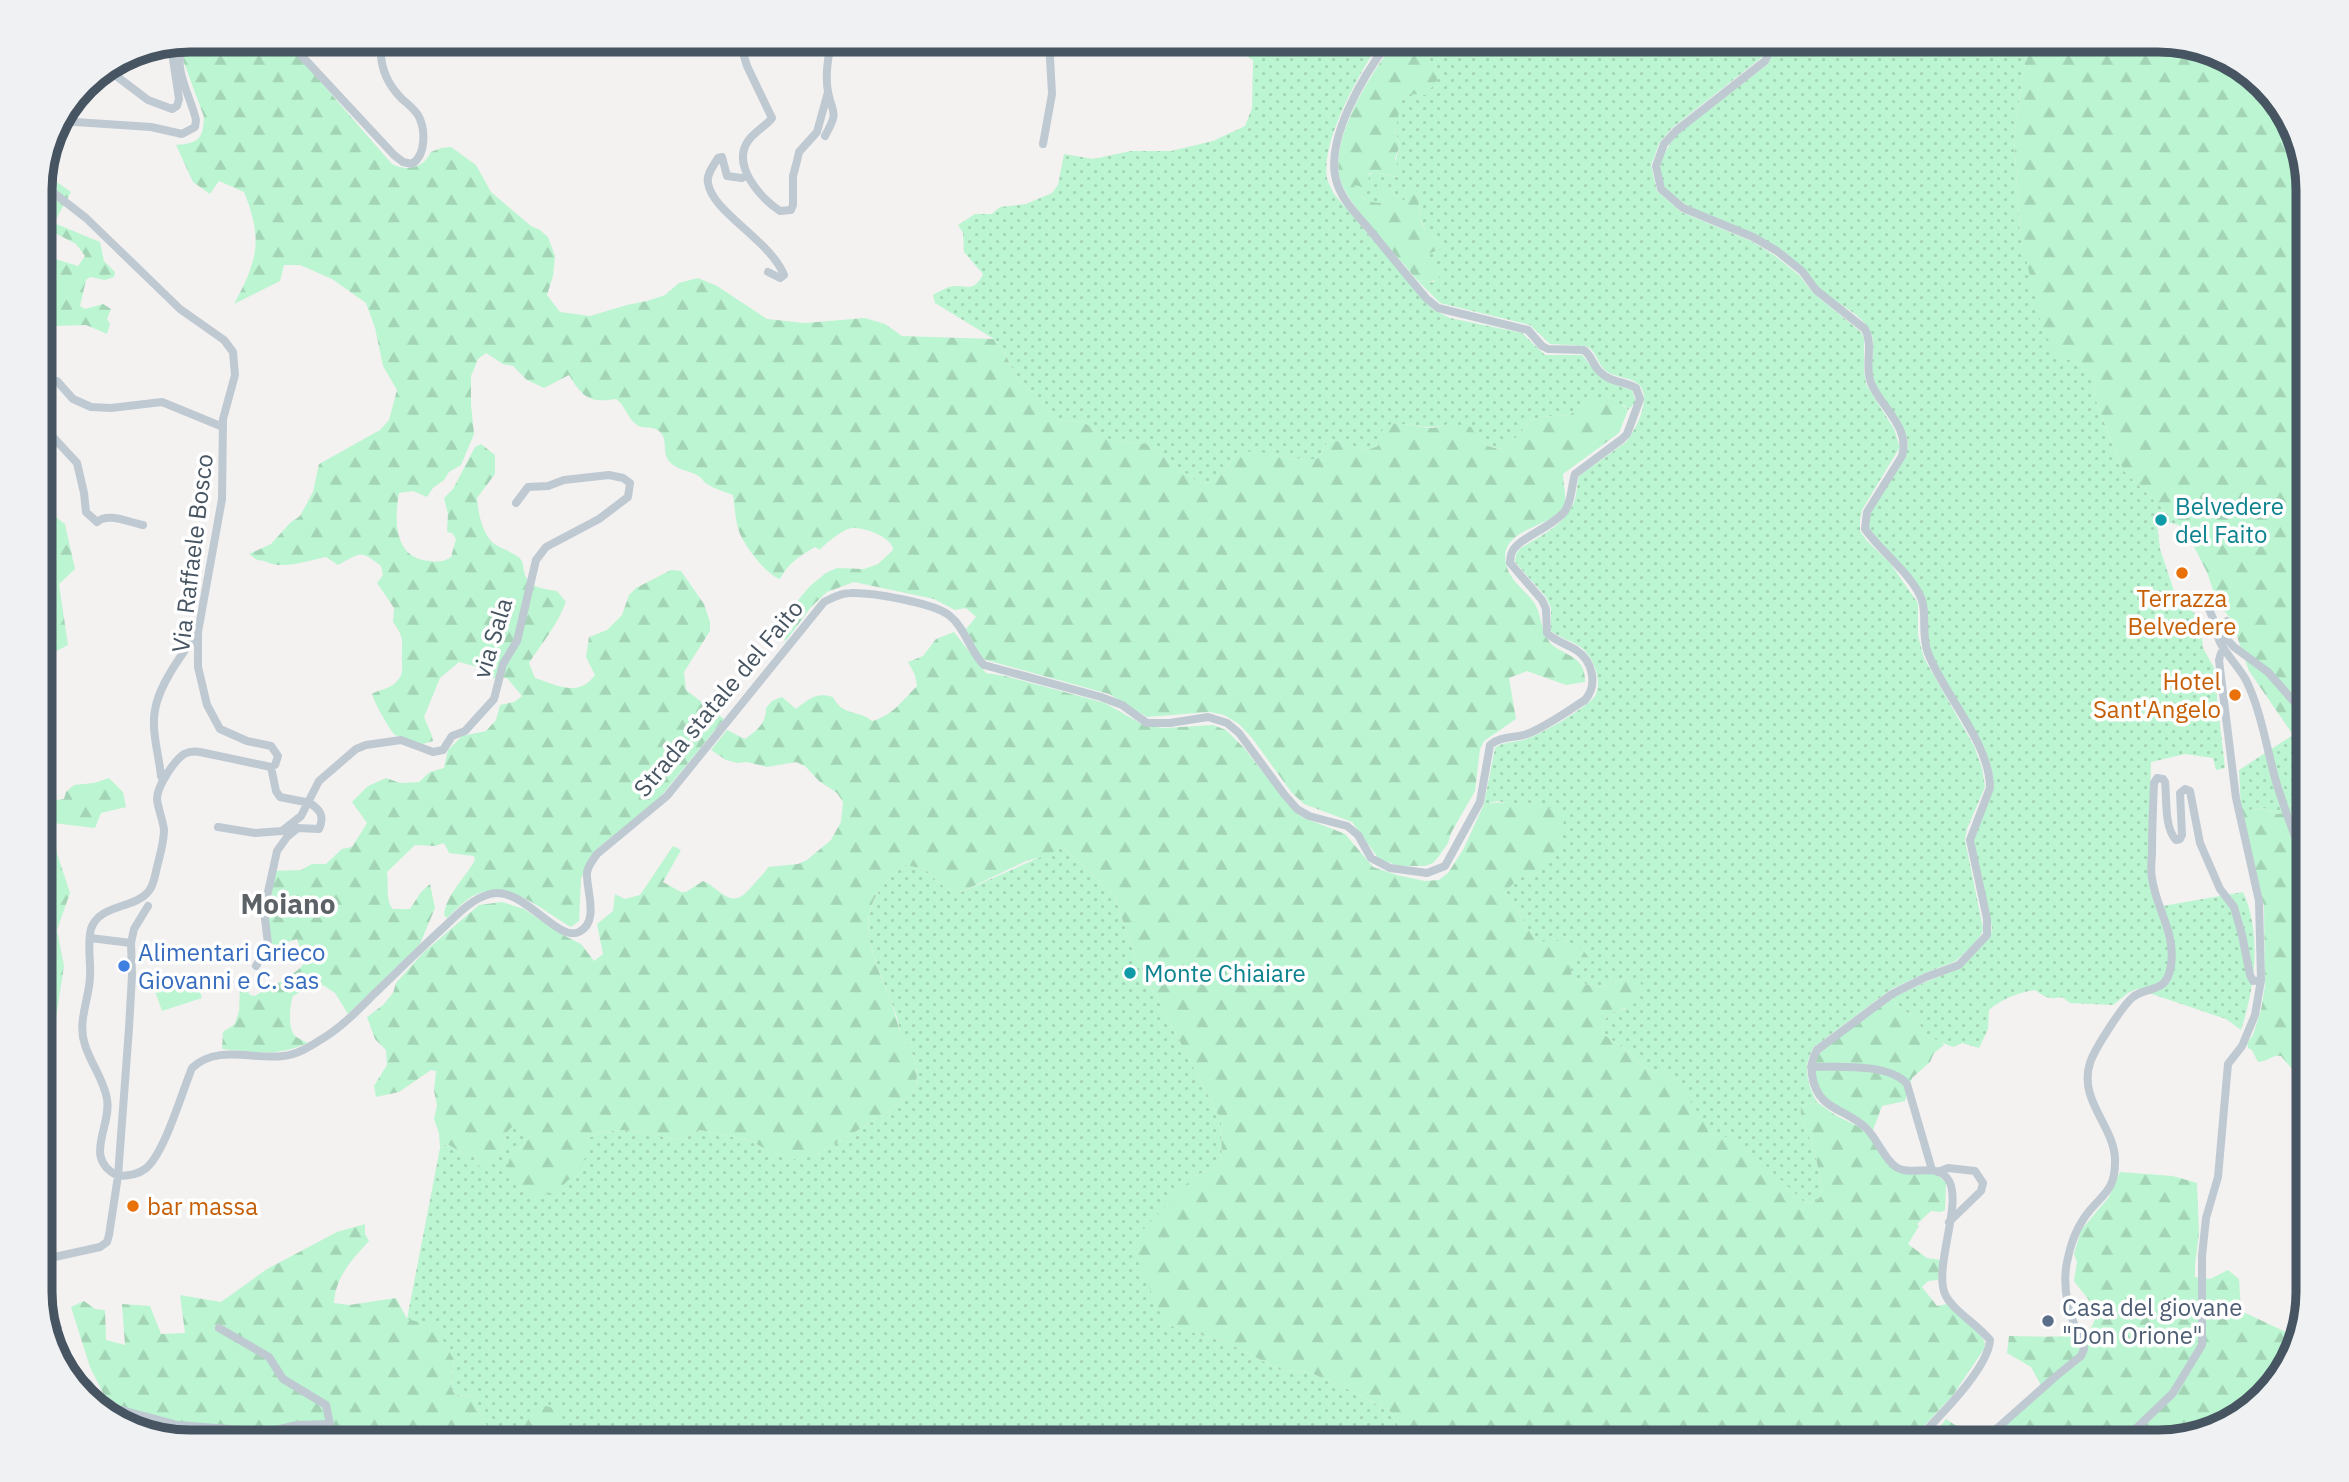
<svg xmlns="http://www.w3.org/2000/svg" width="2349" height="1482" viewBox="0 0 2349 1482" font-family="'IBM Plex Sans',sans-serif">
<defs>
<pattern id="grass-dots" width="8" height="8" patternUnits="userSpaceOnUse" patternTransform="scale(1.75)"><rect width="8" height="8" fill="#bcf5d1"/><path d="M2 2h.1M6 6h.1" fill="none" stroke="#a3d4b6" stroke-width="1.8" stroke-linecap="round"/></pattern>
<pattern id="forest-firs" width="22" height="20" patternUnits="userSpaceOnUse" patternTransform="scale(1.75)"><rect width="22" height="20" fill="#bcf5d1"/><path d="M5 1l3.5 6h-7zM16 11l3.5 6h-7z" fill="#a3d4b6"/></pattern>
</defs>
<rect width="100%" height="100%" fill="#f4f1f1"/>
<path fill="url(#grass-dots)" d="M1220,40H1378V45C1358,76 1321,141 1327,178C1328,183 1332,189 1334,194L1432,309L1450,318L1522,333L1545,355H1582C1599,376 1605,383 1632,390L1636,402L1628,410L1624,405L1570,415L1540,417L1530,421L1518,436L1500,449C1482,446 1467,434 1452,424C1444,425 1436,428 1428,427C1406,426 1380,413 1379,446C1355,457 1349,438 1328,441L1317,459C1306,459 1295,459 1284,457C1269,455 1257,450 1242,455C1220,461 1230,483 1199,483L1146,444L1108,439L1082,421L1062,422L1052,420L1036,394L1019,382L1006,356L994,339L935,303L933,295C938,292 944,289 949,287C965,283 973,295 983,274L964,252L963,233L958,225L975,214H992L1000,207L1026,204L1052,193L1058,185L1064,154L1093,159L1131,151H1171L1213,141L1245,126L1252,108L1253,60Z
M1436,40H1766V48L1761,58L1672,128L1660,142L1651,165L1657,191L1681,212L1751,241L1774,255L1799,275L1813,293L1861,332L1864,339V370L1866,384L1894,429L1900,447L1862,510L1860,520V531L1867,541L1890,563L1918,603V636L1924,658L1974,746L1982,768L1985,787L1967,829L1965,840L1983,928L1982,933L1974,944L1956,961L1925,973L1890,990L1814,1047C1802,1065 1807,1084 1817,1102L1801,1107C1799,1122 1808,1131 1812,1144C1816,1157 1822,1182 1822,1195L1815,1202L1805,1203L1738,1140L1709,1134L1677,1082L1670,1075L1650,1070L1641,1065L1628,1051L1603,1034L1602,1023C1609,1014 1614,1010 1625,1009L1628,976C1601,988 1600,991 1572,978L1571,969L1576,960L1567,941L1536,942C1529,932 1524,922 1518,911C1513,904 1508,901 1505,892L1519,878L1538,872L1507,803L1498,801L1484,804L1495,748C1503,741 1516,743 1526,739C1540,735 1588,707 1595,696C1603,682 1594,660 1584,650C1575,641 1561,639 1551,631V608L1546,597L1515,562L1516,554L1521,548C1542,535 1567,524 1575,499C1577,492 1577,484 1579,476L1626,442C1636,430 1654,395 1637,383C1627,376 1615,378 1606,371C1597,364 1597,351 1586,346L1550,344L1530,325L1440,303L1417,280L1434,282L1439,268H1428L1426,264V254L1440,249L1438,239L1429,237L1420,219L1418,191L1403,201L1394,194L1386,182L1390,203C1370,205 1368,202 1354,190V184H1359L1373,172L1397,177L1400,172L1395,163L1400,145L1395,131L1400,104L1402,99L1410,94L1431,63L1429,58L1436,52Z
M1774,40H2028L2014,137L2020,233L2060,356L2078,363L2093,375L2097,404L2123,470L2179,525L2163,521L2157,523L2160,549L2175,594L2196,615L2201,628L2203,648L2217,673V699L2225,768L2216,770L2213,758L2185,754L2151,762L2148,880L2157,907L2243,892C2262,934 2255,987 2241,1030L2226,1019L2137,989L2128,993L2113,1005L2070,1003L2062,997C2050,1000 2044,997 2035,990C2019,992 2001,999 1989,1010L1988,1029L1979,1048L1962,1043L1953,1047L1925,1036L1917,1018L1896,1006L1894,997L1928,981L1961,968L1990,937L1992,928L1973,840L1993,789V774L1990,766L1932,655C1925,636 1928,606 1920,591C1909,566 1884,550 1869,528L1870,514L1905,457L1908,448L1907,437C1897,416 1875,395 1872,371C1871,357 1877,341 1869,329C1858,311 1834,303 1819,288C1805,273 1795,258 1777,247C1751,230 1678,209 1664,187C1653,168 1666,148 1678,134L1768,64L1775,49Z
M2293,735L2309,758V811L2277,814L2264,808L2250,810L2241,807L2239,770Z
M1063,847L1114,895L1135,956L1221,1120L1222,1164L1193,1177L1165,1324L1228,1343L1280,1370L1309,1372L1354,1392L1391,1412L1407,1442H657L636,1440L612,1430L595,1439L594,1442H564L566,1439L507,1436L482,1422L475,1395L456,1396L451,1388L454,1360L407,1319L440,1148L447,1144L463,1153H473L480,1167L502,1151L507,1132L516,1122L531,1135L510,1158L512,1172L526,1190L586,1157V1139L603,1132L623,1130L643,1132L673,1139L683,1138L700,1130L748,1140L784,1158L816,1155L880,1117L916,1090C917,1077 918,1065 912,1053C909,1047 903,1042 901,1035C899,1028 898,1021 896,1014C875,955 842,913 905,865L925,869L939,883L957,894Z"/>
<path fill="url(#forest-firs)" d="M194,40H279L299,57L392,164C408,172 423,168 431,152L441,148L451,147L476,165L491,192L531,226L540,230L548,237L555,256L553,276L547,295L560,312L590,316L627,305L647,301L665,295L679,283L698,278L717,286L767,319L805,323L865,318L885,324L902,336L994,339L1006,356L1019,382L1036,394L1053,419L1062,422L1082,421L1108,439L1146,444L1199,483C1230,483 1221,458 1247,452C1259,450 1272,455 1284,457C1295,459 1306,459 1317,459L1328,441C1349,438 1356,457 1378,446C1381,410 1409,428 1432,428C1437,428 1443,425 1449,424C1456,424 1464,426 1471,427C1479,440 1484,447 1500,449L1518,436L1530,421L1540,417L1570,415L1584,401C1599,402 1618,398 1628,410L1619,433L1563,474C1563,482 1566,494 1565,502C1559,529 1497,525 1506,564C1510,582 1526,590 1535,604C1541,614 1541,630 1548,640C1559,656 1586,653 1585,682L1566,685L1527,671L1509,678L1516,719L1484,741L1480,749L1475,791L1451,833L1448,843L1439,856L1433,863L1425,866H1399L1379,859L1352,822L1304,804L1292,793L1252,738L1239,724L1224,715L1210,712L1147,717L1109,694L986,660L981,657L966,629L976,617L966,608L955,610L934,599L854,582L827,592L811,607L785,642L783,629L799,599L810,586L826,573L837,568L864,569L878,564L893,550C893,537 864,527 852,528C845,528 824,544 820,550L815,547C800,556 788,563 780,579C766,575 746,547 740,534C735,522 735,507 733,495C725,492 715,489 707,484C704,483 703,479 700,477C690,469 675,472 667,458C663,450 667,440 661,433C653,424 644,431 636,424C627,418 626,406 616,399C590,403 583,398 569,375L544,388L527,380L513,366L503,364L486,353L478,359L471,376V405L474,434L461,465L449,472L444,480L433,488L427,497L413,491L399,493C394,521 394,559 430,561C438,562 444,562 451,557L456,539L452,533L447,532L448,514L444,498L453,489L475,447L481,444L495,455V474L477,498C478,512 482,533 493,543C500,548 510,551 517,556C525,561 522,567 525,575C530,588 545,589 557,591L566,602C558,624 542,643 529,663L535,678C557,685 578,698 595,675L586,657L589,637L607,630L622,615L629,595L636,588L671,570L681,571L704,604L710,622V631L684,672L686,690L724,719L657,801L599,847L589,859L581,879L579,921L571,927C539,909 505,874 468,899C460,905 454,912 447,918L444,915C446,895 465,878 475,860L474,856L449,853L444,843L435,846L415,845L387,872C389,883 385,901 393,909H410L421,892L430,884L435,908L420,944L348,1014L335,993L323,985L318,988L315,984L293,996C290,1005 288,1024 293,1033C295,1038 303,1040 308,1043C276,1057 256,1052 222,1049L223,1032L235,1024L239,1011L240,985L245,987L250,995L255,996C265,990 305,971 304,961C304,954 299,946 297,939L273,947L264,921L274,871L301,870L312,864H326L342,849L352,847L367,823L352,802L368,786L386,778L400,783L419,782L430,772L444,768L448,750L462,736L486,731L496,720L500,705L514,702L522,696L507,678H492L482,668L459,662L440,678L424,717L432,736L433,741L423,744L395,735C390,731 373,700 372,694C380,689 391,689 397,681C404,674 402,668 402,660C401,641 406,640 393,622L394,608L377,583L383,575L381,566C359,549 362,553 338,565L326,557C310,560 295,566 279,565C271,565 265,560 257,560L249,554L271,544L290,523L300,516L313,492L319,464L380,430L389,420L397,390L383,366L375,328L366,303L332,279L300,265H284L280,281L234,304C258,260 263,239 244,192L219,181L210,194L193,182L176,145C199,143 203,139 204,117L183,60L188,45Z
M1396,40H1436V52L1429,58L1431,63L1436,65L1438,79L1426,95L1410,94L1402,99L1395,131L1400,145L1395,159L1400,172L1398,177L1373,172L1369,174L1368,188L1354,185C1359,201 1374,204 1389,203L1377,188V182H1386L1394,194L1403,200L1407,199L1408,189L1418,191L1420,220L1429,237L1439,239L1440,249L1426,255V264L1428,268H1439L1443,272C1436,284 1430,281 1417,280C1395,253 1358,216 1343,187C1323,146 1372,72 1396,40Z
M2028,40H2159L2242,65L2289,116L2309,190V758L2249,671L2231,619L2217,602L2207,572L2189,537L2179,525L2123,470L2097,404L2093,375L2078,363L2060,357L2043,332L2020,233L2014,137Z
M46,159L48,176L71,192L54,223L100,242L104,261L115,272L114,277L105,280L90,277L86,280L80,306L85,309L103,304L111,309L107,319L110,324L107,334L86,325L56,326L48,351L52,361V375L41,387V263L52,258L78,266L85,256L76,244L55,233L54,223L41,209V181Z
M41,493C43,507 54,516 65,524L75,569L59,584L68,645L45,657L54,670L41,685Z
M954,632L986,673L1005,676L1105,703L1145,726L1165,728L1213,725L1226,730L1244,748L1292,809L1302,817L1345,834L1373,867L1397,875L1425,881L1439,880L1448,873L1463,850L1484,804C1501,800 1550,804 1565,812L1561,840L1552,858L1538,872L1519,878L1505,892C1508,901 1513,904 1518,911C1524,922 1529,932 1536,942C1561,941 1573,936 1589,958L1576,961L1571,969L1572,978C1600,991 1601,988 1628,976L1637,979L1643,986C1636,1018 1619,1000 1602,1023L1603,1034L1628,1051L1641,1065L1650,1070L1670,1075L1677,1082L1706,1124L1709,1134L1738,1139L1805,1203L1815,1202L1822,1195C1822,1182 1816,1157 1812,1144C1808,1131 1799,1122 1801,1107L1817,1102L1835,1115L1859,1127L1868,1135L1891,1166L1938,1175L1946,1183L1945,1210L1941,1212L1931,1211L1917,1224L1919,1226L1908,1244L1927,1258L1940,1260L1938,1280L1928,1281L1922,1287L1937,1306L1947,1304L1981,1335L1985,1343L1984,1349L1953,1395L1909,1442H1407L1391,1412L1354,1392L1309,1372L1280,1370L1228,1343L1165,1324L1135,1255L1140,1233L1193,1177L1222,1164L1221,1120L1135,956L1114,895L1063,847L1045,856L1026,861L957,894L939,883L925,869L905,865C849,908 868,944 890,999C895,1011 897,1023 901,1035C903,1042 909,1047 912,1053C918,1066 917,1077 916,1090L880,1117L816,1155L800,1160L784,1158L748,1140L700,1130L683,1138L673,1139L643,1132L623,1130L603,1132L586,1139V1157L576,1173L561,1187L544,1196L534,1195L526,1190L507,1168L510,1158L531,1135L516,1123L507,1132L502,1151L485,1168L480,1167L473,1153H463L447,1144L440,1148L439,1133L434,1119L437,1105L434,1091L436,1071L431,1070L399,1092L376,1097L374,1086L387,1065L386,1050L375,1039L367,1017L383,1005L393,993L396,983L423,953L479,905L502,902L524,909L559,933L581,944L594,961L603,954L597,924L613,911L615,894L625,899L640,895L673,846L681,850L663,882L681,892H686L703,881C711,884 715,889 721,893C737,905 744,895 754,884C759,878 764,874 768,867L798,864L807,860L831,840L841,822L843,802L837,793L819,781L805,766L796,762L767,767L747,762L737,763L726,760L711,750L727,730L745,739C757,730 766,724 766,708L772,701L782,697L796,709C809,699 816,692 833,697C843,717 858,709 872,721C892,716 903,700 917,686L915,675L908,662L923,656L936,639Z
M109,778L123,792L126,807L101,813L95,828L53,823L57,853L70,893L57,930L64,966L55,1025L51,1086L41,1112V802L64,799L66,792L74,785L94,783Z
M2241,807L2250,810L2264,808L2277,814L2309,811V817L2293,826L2297,833L2309,835V1068H2299L2293,1070L2281,1056C2273,1054 2267,1062 2258,1062L2252,1050L2248,1048L2247,1043L2253,1035L2261,1010L2265,986L2264,906Z
M1894,997L1896,1006L1917,1018L1925,1036L1940,1041L1944,1045L1934,1053L1930,1062L1912,1078L1905,1101L1882,1106L1873,1130C1860,1114 1837,1112 1824,1095C1817,1087 1812,1068 1816,1059C1822,1045 1880,1008 1894,997Z
M2120,1172L2173,1176L2197,1183L2199,1233L2195,1265V1277L2210,1279L2228,1270L2239,1279L2241,1311L2288,1333H2296L2284,1375L2233,1422L2159,1442H1937L1940,1427L1946,1419L1976,1439L2043,1389L2031,1367L2007,1353L2009,1336C2025,1336 2074,1339 2086,1332C2092,1329 2096,1320 2095,1313C2093,1302 2080,1290 2074,1281L2077,1262L2074,1254L2081,1230L2109,1197Z
M365,1224V1234L369,1241C352,1259 335,1278 334,1303L349,1305L396,1298L407,1319L435,1326L454,1360L451,1388L456,1396L475,1395L482,1422L507,1436L542,1405L561,1410L566,1439L564,1442H190L116,1419L90,1367L71,1307L84,1301L95,1309L105,1310L106,1340L125,1345L122,1304L150,1306L161,1334L185,1333L180,1295L221,1302L267,1269L337,1232Z
M612,1430L636,1440L657,1442H594L603,1433Z"/>
<path fill="#bcf5d1" d="M195,978L202,998L162,1011L155,991Z"/>
<g fill="none" stroke-linecap="round" stroke-linejoin="round">
<path stroke="#bec9d2" stroke-width="8" d="M287,40L394,155L403,162L412,164C426,155 426,129 418,115C414,109 408,104 402,99C386,83 378,63 382,40
M739,40L747,66L772,118C766,126 754,132 748,141C731,166 761,198 780,211L791,210L793,205V176L797,161L799,152L817,132L828,92
M1770,40L1771,48L1765,61L1676,131L1664,144L1656,166L1661,189L1683,208L1753,237L1777,251L1802,271L1816,290L1865,329C1874,346 1864,365 1871,383C1881,407 1911,428 1902,456L1867,512L1865,529C1881,552 1912,574 1922,600C1927,616 1921,635 1928,653C1944,695 1990,743 1990,788L1970,840L1987,919V935L1959,965L1926,977L1892,994L1817,1050C1812,1059 1811,1065 1812,1075C1818,1112 1845,1107 1867,1129C1877,1139 1885,1160 1896,1167C1911,1177 1934,1162 1947,1178C1965,1199 1933,1266 1945,1294C1951,1309 1978,1325 1990,1340C1988,1370 1936,1419 1915,1442
M107,69L148,100L172,109L177,106L179,99L173,59L174,54L181,50
M60,121L151,127L182,134L195,127L196,120C191,96 168,62 187,41
M825,136C839,110 833,116 828,92C825,76 828,56 832,40
M1043,144L1052,94L1049,40
M747,175L742,178L727,176L722,157L718,158C714,165 706,174 708,183C712,212 770,240 784,275L780,278L768,272
M41,183L86,218L180,309L224,340L233,352L235,375L223,419L222,499L198,632V667L207,705L220,729L247,741L271,746L278,756L275,765L271,767L200,752C194,751 190,751 184,754C174,761 157,786 157,799C158,809 163,820 164,830C164,842 160,855 157,867C155,875 154,886 148,892C134,909 99,904 91,929C87,943 91,961 90,977C89,1000 77,1022 85,1045C91,1064 104,1080 107,1099C112,1127 82,1158 118,1176
M41,397L49,384L57,381L73,399L91,407L111,408L162,402L223,427
M41,424L77,463L84,493L86,512L97,522C108,512 128,522 143,525
M2206,602L2220,635
M2227,621L2223,625L2227,637
M2309,719L2268,672L2234,647L2223,635L2218,636C2218,645 2239,667 2246,680C2261,711 2266,745 2275,778C2285,813 2300,846 2309,880
M271,767L276,791L280,797L305,802L307,805
M161,776C159,755 151,731 155,710C159,684 183,653 198,632
M218,827L255,833L282,831L301,816L319,781L356,749L366,745L401,740L433,752L443,750L452,736L465,731L494,699L503,664L517,641L536,560L546,547L599,519L628,497L630,483L623,478L609,475L564,480L548,486L528,487L516,503
M90,938L131,943
M256,966L268,944L264,910L277,851L287,837L298,828L319,829C325,816 320,809 308,802
M1811,1067C1837,1067 1890,1063 1907,1084L1932,1170
M1938,1172L1948,1168L1975,1171L1983,1183L1981,1191L1949,1222
M118,1176C127,1176 137,1175 145,1169C164,1155 182,1092 192,1068C217,1044 253,1060 283,1056C297,1055 311,1046 322,1039C342,1027 358,1010 374,994C397,972 420,949 443,928C457,915 471,899 490,894C523,885 557,943 579,932C600,922 586,890 587,873C588,865 593,860 597,854L667,796L824,602C832,598 840,593 850,593C871,592 935,603 950,616C966,629 970,652 984,665L1101,697L1122,705L1147,723H1170L1208,717L1227,723L1239,733L1284,794L1297,809L1309,816L1347,826L1358,835L1371,858L1390,868L1427,873L1445,866L1480,802L1490,745C1500,736 1515,738 1527,734C1547,726 1566,712 1585,700C1598,685 1593,661 1576,650C1566,644 1555,641 1547,633L1546,609L1542,600L1510,563C1510,562 1511,552 1512,552C1518,538 1553,527 1565,511C1572,500 1571,487 1575,474L1622,439L1627,434L1640,399L1636,388C1624,381 1611,383 1600,372C1593,366 1592,356 1584,350L1548,349L1542,346L1528,330L1438,308L1427,299C1407,276 1388,252 1369,229C1358,216 1344,202 1338,186C1321,143 1365,73 1390,40
M41,1260L100,1247L107,1242L109,1235L118,1176L129,1028L132,975L131,943L134,929L148,906
M46,1319L58,1328
M71,1378L88,1383L98,1395L118,1409L178,1425L267,1432L297,1425L330,1424L326,1405L283,1379L269,1357L219,1328
M163,1434C174,1436 181,1438 191,1432L193,1426
M1986,1442L1993,1432L2055,1377L2081,1356L2084,1349C2083,1339 2078,1333 2074,1324C2067,1305 2063,1282 2067,1262C2070,1246 2075,1231 2084,1218C2100,1194 2116,1194 2115,1159C2114,1126 2078,1100 2090,1063C2094,1050 2122,1006 2133,997C2149,985 2166,995 2171,966C2176,932 2156,909 2152,878C2150,870 2152,860 2152,852C2152,829 2153,806 2154,783L2157,778L2163,779L2165,782C2167,798 2164,828 2176,840L2180,839L2182,835L2180,793L2185,789L2190,791L2200,843L2220,889L2234,907L2242,935L2250,975L2253,981L2261,980
M2122,1442L2173,1393L2202,1345V1256L2206,1218L2218,1177L2228,1064L2242,1046L2255,1015L2261,980L2259,901L2236,798L2222,685L2219,660L2221,653L2226,652"/>
</g>
<g fill="#0f9aa8" stroke="#fff" stroke-width="2.5">
<circle cx="2161" cy="520" r="7"/>
<circle cx="1130" cy="973" r="7"/>
</g>
<g fill="#e8710a" stroke="#fff" stroke-width="2.5">
<circle cx="2182" cy="573" r="7"/>
<circle cx="2235" cy="695" r="7"/>
<circle cx="133" cy="1206" r="7"/>
</g>
<circle fill="#3f7fe0" stroke="#fff" stroke-width="2.5" cx="124" cy="966" r="7"/>
<circle fill="#5c6f8a" stroke="#fff" stroke-width="2.5" cx="2048" cy="1321" r="7"/>
<g text-anchor="middle" dominant-baseline="central" stroke-width="7" stroke-linejoin="round" paint-order="stroke">
<g font-size="24" fill="#0d838f" stroke="#fff" text-anchor="start">
<text x="2175" y="506">Belvedere<tspan x="2175" dy="28">del Faito</tspan></text>
<text x="1144" y="973">Monte Chiaiare</text>
</g>
<g font-size="24" fill="#475562" stroke="#fff">
<text transform="translate(192 553) rotate(-83)">Via Raffaele Bosco</text>
<text transform="translate(492 638) rotate(-73)">via Sala</text>
<text transform="translate(718 698) rotate(-50)">Strada statale del Faito</text>
</g>
<g font-size="24" fill="#c56008" stroke="#fff">
<text x="2182" y="598">Terrazza<tspan x="2182" dy="28">Belvedere</tspan></text>
<text x="2221" y="681" text-anchor="end">Hotel<tspan x="2221" dy="28">Sant'Angelo</tspan></text>
<text x="147" y="1206" text-anchor="start">bar massa</text>
</g>
<g font-size="24" fill="#366cbe" stroke="#fff" text-anchor="start">
<text x="138" y="952">Alimentari Grieco<tspan x="138" dy="28">Giovanni e C. sas</tspan></text>
</g>
<g font-size="24" fill="#4e5e75" stroke="#fff" text-anchor="start">
<text x="2062" y="1307">Casa del giovane<tspan x="2062" dy="28">"Don Orione"</tspan></text>
</g>
<g font-size="28" font-weight="bold" fill="#5d6267" stroke="#fff">
<text x="288" y="903">Moiano</text>
</g>
</g>
<path d="M0 0H2349V1482H0ZM190 52H2158A138 138 0 0 1 2296 190V1292A138 138 0 0 1 2158 1430H190A138 138 0 0 1 52 1292V190A138 138 0 0 1 190 52Z" fill="#f0f1f2" fill-rule="evenodd"/>
<path fill="none" stroke="#475562" stroke-width="9" d="M190 52H2158A138 138 0 0 1 2296 190V1292A138 138 0 0 1 2158 1430H190A138 138 0 0 1 52 1292V190A138 138 0 0 1 190 52Z"/>
</svg>
